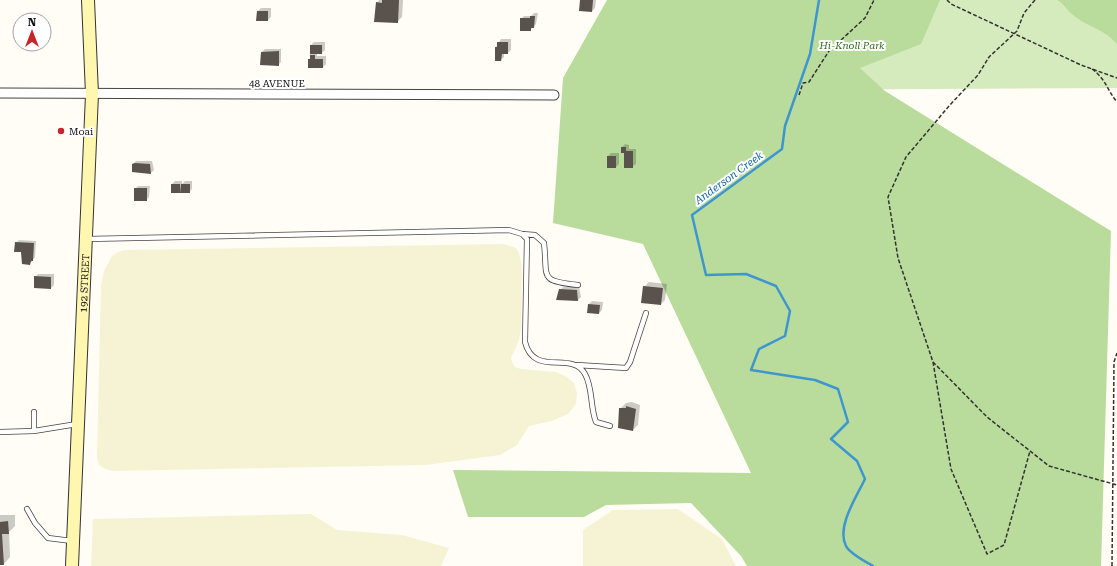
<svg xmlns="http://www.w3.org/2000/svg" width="1117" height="566" viewBox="0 0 1117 566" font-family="'Roboto Serif',serif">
<rect width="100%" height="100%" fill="#fffdf5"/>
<path fill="#f6f3d4" d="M504,244L516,248L519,253L522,266L521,328L519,340L511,358L512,362L515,367L521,369L556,372L567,377L574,383L577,393L576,404L568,414L552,421L529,426L517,445L500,455L426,465L113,471L105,469L99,465L97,458L101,285L104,271L112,256L118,252L125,250Z
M678,509L722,539L736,566H583V530L613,510Z
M311,514L337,530L402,535L449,548L441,566H91L93,519Z"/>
<path fill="#d5ebbd" d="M743,0H1117V88L744,90Z"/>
<path fill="#b9dc9c" d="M607,0H940L921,44L860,68L885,91L1111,231L1101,566H747L741,556L691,503L606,505L584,517H468L453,470L751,473L643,244L553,223L563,78Z
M1057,0H1117V44C1103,28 1089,28 1073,15C1067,11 1064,3 1057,0Z"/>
<path fill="#0003" d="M379,0H403L402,17L397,22L377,3Z
M581,0H596L595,8L592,11Z
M261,8H271V17L268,20L258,11Z
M534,13H538L536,24L530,30L521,19L524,16H531Z
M501,39H511V50L508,53H504V57L501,60H496V47Z
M314,42H325V50L322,53H317V56H326V64L323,67H309L311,45Z
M265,49H281V62L278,65L261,64L262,52Z
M625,144L629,145V149H636V164L632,167L622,147Z
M611,153H619V164L616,167H608V156Z
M136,161H152L154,170L151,173L135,172L133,171V164Z
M175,181H182V184L185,181H192V189L189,192L182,190L179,192L172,184Z
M138,186H150L149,197L146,200L135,189Z
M19,240L36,241L35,257L30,264L16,243Z
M38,274H54V285L51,288L35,277Z
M649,282L667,284L665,300L661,304L644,287Z
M563,287H579L581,297L578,300L558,299L560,290Z
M592,301L603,302L602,310L599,313L589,304Z
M632,402L640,405L638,425L633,430L619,427L621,408L626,403Z
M0,515H15V526L9,532L10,557L4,564H0Z"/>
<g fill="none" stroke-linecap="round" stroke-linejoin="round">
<path stroke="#3f96cf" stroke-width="2.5" d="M819,0L810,54L785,126L782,149L692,215L706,275L746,274L776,286L790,311L785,336L759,349L751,370L815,380L838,389L848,422L831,439L857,461L865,479C857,496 836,527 846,546C849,553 866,562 873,566"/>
</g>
<path fill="#5a524d" d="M382,0H399L398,23L374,22L376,2L382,3Z
M580,0H593L592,12L579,11Z
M257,11H268V21H256Z
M530,16H535L534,28H531V31H520V18H530Z
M497,42H508V54H502L501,61H495V47H497Z
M310,45H322V54H310Z
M279,51V66L260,65L261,52Z
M310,55H315V59H323V68H308V59H310Z
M621,147H626V151H633V168H624V153H621Z
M607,156H616V168H607Z
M135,163L150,164L151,174L132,172V164Z
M171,184H180V193H171Z
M181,184H190V193H180Z
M134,188H147V201H134Z
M15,242L34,243L33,261H31L30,265L22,264L21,252H14Z
M34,276L51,277V289L34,288Z
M643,286L663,288L661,305L641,303Z
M559,289L577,290L578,301L556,300Z
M588,304L600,305L599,314L587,313Z
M626,406L636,409L633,431L618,428L619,408H626Z
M8,521L9,534H2L4,565H0V522Z"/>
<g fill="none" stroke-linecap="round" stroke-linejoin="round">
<g stroke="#444" stroke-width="6">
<path id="service" d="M522,234L535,235L544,243C548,278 538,281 578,285
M87,239L509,230L522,234L527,239L525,342C534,378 572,350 585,374C593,388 590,407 596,422L610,426
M577,365L626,368L630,362L646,313
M34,412V431
M0,432L34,431L77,424
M27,509L35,523L48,538L72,541"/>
</g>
<g stroke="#444" stroke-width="11">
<path id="minor" d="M0,93L554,95"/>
</g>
<g stroke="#333" stroke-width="14">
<g id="secondary">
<path id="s1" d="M72,566L92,94L88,0"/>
</g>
</g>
<path stroke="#333" stroke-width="1.5" stroke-dasharray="4 2" stroke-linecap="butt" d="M947,0L951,4L1081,65L1117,78
M1035,0L1024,13L1017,31L989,57L978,75L949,106L906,157L888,197L898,258L933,362L987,417L1049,466L1117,485
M1092,69C1106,79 1107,90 1117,102
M799,95L803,83L809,82L829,51L865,18L874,0
M933,362L951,469L987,554L1004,545L1030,451
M1112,566L1114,362L1117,353"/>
<use href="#service" stroke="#fff" stroke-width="4.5"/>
<use href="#minor" stroke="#fff" stroke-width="9"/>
<use href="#secondary" stroke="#fff6b0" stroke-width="12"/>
</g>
<circle fill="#c4262e" stroke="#fff" stroke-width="1.5" cx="61" cy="131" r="4"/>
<g text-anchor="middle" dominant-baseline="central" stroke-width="4" stroke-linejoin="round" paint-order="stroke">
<g font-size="10" font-style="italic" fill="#2f6b1f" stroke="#fff">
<text x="852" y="45">Hi-Knoll Park</text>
</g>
<g font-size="10" fill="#111" stroke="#fff">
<text x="277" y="83">48 AVENUE</text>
<text stroke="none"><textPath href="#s1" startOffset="283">192 STREET</textPath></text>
</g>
<g font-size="10" fill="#111" stroke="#fff" text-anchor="start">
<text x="69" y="131">Moai</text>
</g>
<g font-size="11" font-style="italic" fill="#1768a6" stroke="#fff">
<text transform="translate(729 178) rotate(-36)">Anderson Creek</text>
</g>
</g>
<g transform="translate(32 32)"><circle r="19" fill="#ffffff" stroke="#a0a0a0"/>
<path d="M0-3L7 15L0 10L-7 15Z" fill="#c4262e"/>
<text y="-6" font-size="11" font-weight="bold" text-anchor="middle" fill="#111111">N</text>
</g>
</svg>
